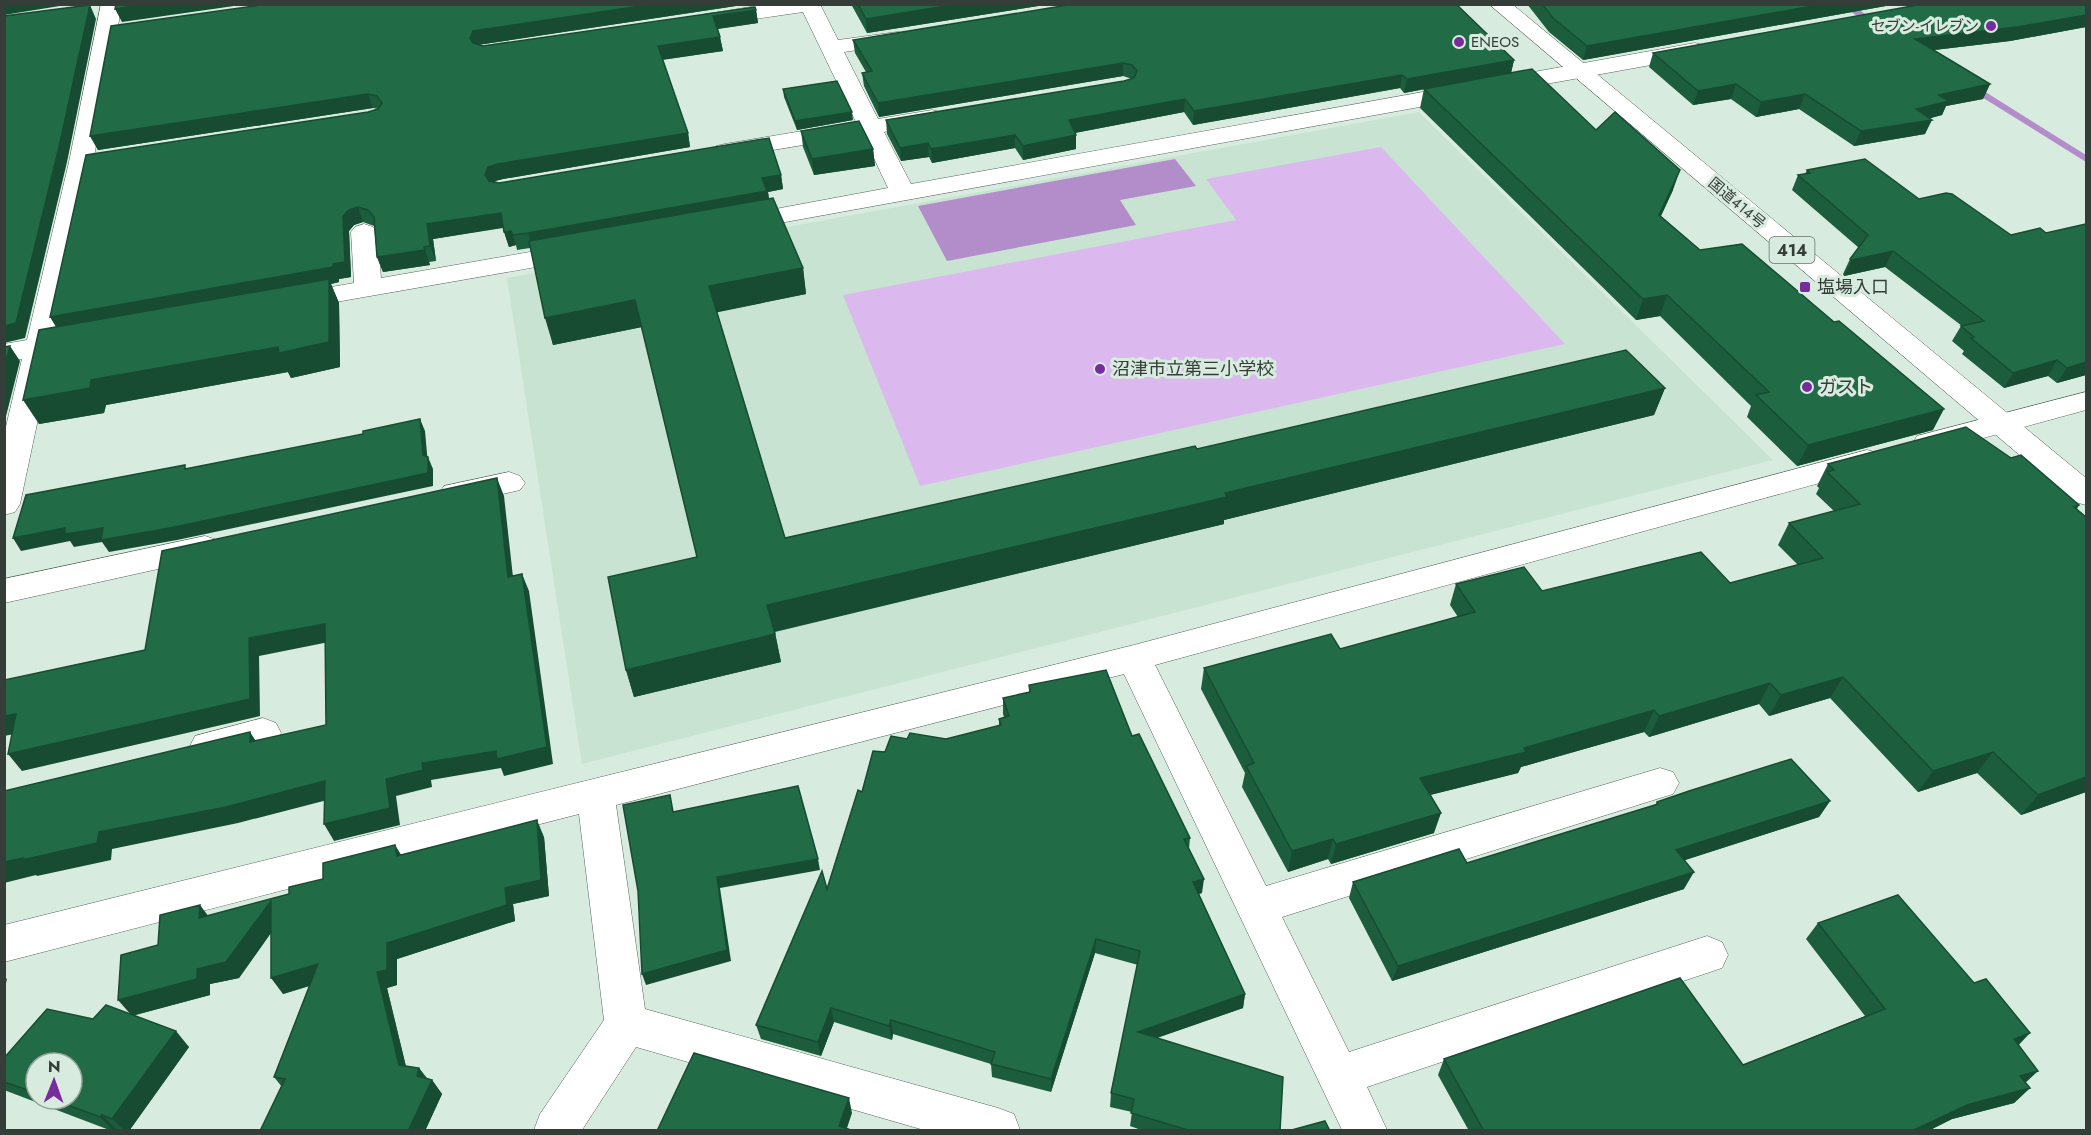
<svg xmlns="http://www.w3.org/2000/svg" width="2091" height="1135" viewBox="0 0 2091 1135" font-family="Jost,'Noto Sans JP',sans-serif">
<rect width="100%" height="100%" fill="#d8ebdf"/>
<path fill="#c8e3d1" d="M1419,112L1773,460L582,764L507,278Z"/>
<path fill="#dbb9ef" d="M1381,147L1565,344L920,486L843,295L1236,220L1206,179Z"/>
<path fill="#b28dc9" d="M1175,159L1196,186L1120,200L1136,225L947,261L918,206Z"/>
<g fill="none" stroke-linecap="round" stroke-linejoin="round">
<path fill="#b28dc9" fill-rule="evenodd" d="M1840,4H1851L1882,26L1874,28Z
M1968,81L2086,155V162L1964,86V82Z"/>
<g stroke="#54655a" stroke-width="1">
<path id="minor" d="M101,4H122L93,162L56,335L80,331L90,334L94,340L90,346L52,353L20,504L15,512L4,515V435L22,359L4,362V344L27,340L69,162Z
M769,4H820L838,40L897,32L905,33L908,38L905,43L844,52L878,119L932,110L940,112L944,117L940,122L884,132L911,184L1695,43L1703,45L1706,50L1703,55L1695,57L736,231L727,228L723,223L727,218L888,188L863,135L725,158L716,156L713,151L716,146L725,144L856,122L803,12L713,25L705,24L702,19L705,14L713,13Z
M364,224L373,227L377,232L381,278L576,244L585,246L589,252L585,258L576,260L290,310L280,308L276,302L280,296L354,283L351,232L355,227Z
M2086,392V410L1928,453L1917,450L1913,443L1917,436Z
M1867,450L1878,453L1882,460L1878,467L1155,665L1266,886L1660,768L1673,772L1679,783L1673,794L1660,798L1282,917L1349,1052L1707,936L1722,942L1728,955L1722,968L1367,1087L1387,1130H1342L1124,674L616,805L645,1009L998,1108L1014,1114L1020,1130H924L636,1047L582,1130H534L540,1114L604,1020L579,814L4,962V925L1134,645Z
M509,472L520,476L525,483L520,490L455,505L444,502L439,494L444,486Z
M205,536L217,540L221,548L217,556L4,603V579Z
M263,718L276,723L281,733L276,743L208,761L195,756L190,746L195,736Z"/>
</g>
<g stroke="#54655a" stroke-width="1">
<path id="highway" d="M1489,4H1512L2086,478V505L2075,502Z"/>
</g>
<use href="#minor" fill="#fff" fill-rule="evenodd"/>
<use href="#highway" fill="#fff" fill-rule="evenodd"/>
</g>
<path fill="#1c5d3d" fill-rule="evenodd" d="M269,4H749L478,45L483,46L756,10L758,23L718,29L723,51L662,60L688,133L690,147L503,179L494,181L499,183L781,175L783,189L768,192L769,199L803,268L806,294L716,312L785,538L1197,449L1665,388L1654,415L1224,520V524L775,632L781,662L634,697L626,670L697,557L642,327L553,345L530,248L517,250L516,245L509,247L503,228L433,239L436,261L429,262L430,265L383,272L377,257L374,226L363,222L354,225L349,231L351,277L339,279V282L331,284L339,303L340,367L291,378L288,372L106,405L104,413L39,424L56,327L368,112L378,109L373,108L98,150L90,136Z
M851,4H1051L867,33Z
M1527,4H1897L1583,60L1549,32Z
M2086,4V27L2010,41L1934,50L1990,84L1983,99L1946,106L1942,115L1930,118L1925,134L1854,146L1799,109L1756,117L1731,99L1693,105L1649,67L1653,53Z
M853,40L1514,60L1511,73L1596,130L1673,190L1661,216L1700,250L1933,430L1797,466L1747,417L1751,406L1660,316L1636,320L1420,108L1424,89L1404,93L1400,88L1193,125L1184,112L1075,133L1076,149L1023,160L1015,148L932,163L929,157L901,161L887,134L886,120L1124,81L1132,79L1123,76L879,117L864,86L862,73L866,72L855,53Z
M783,89L853,120L797,130L784,97Z
M801,131L873,149L875,166L814,175L803,147Z
M1807,170L2086,375L2057,383L2048,376L2004,388L1962,354L1964,351L1952,341L1961,326H1962L1885,267L1844,276L1843,274L1850,259L1859,248L1792,190L1798,175L1805,174Z
M1828,464L2079,505L2077,509L2086,517V792L2021,815L1977,773L1918,792L1830,698L1769,716L1759,704L1649,737L1644,732L1521,767L1518,773L1430,795L1434,833L1331,864L1328,859L1288,872L1242,787L1245,773L1201,689L1204,668L1340,649L1458,617L1450,605L1456,584L1542,591L1730,583L1798,565L1778,545L1789,523L1834,511L1816,494L1819,488L1817,486Z
M1029,685L1132,736L1190,838L1189,849L1202,893L1199,894L1245,994L1243,1008L1157,1038L1280,1131H1144L1130,1126L1132,1112L1110,1107L1111,1093L1138,965L1095,953L1051,1092L992,1077L991,1064L893,1034L892,1040L834,1022L821,1056L761,1039L756,1025L827,889L862,792L885,752L907,739H946L999,726V719L1004,717L1003,714V698L1029,693Z
M1830,801L1819,817L1684,860V889L1392,981L1349,898L1353,882L1467,863L1655,805L1657,802Z
M544,837L549,896L513,904L515,921L397,959V985L387,988L406,1066L419,1068L427,1078L432,1080L442,1094L425,1131H260L282,1087L274,1077L309,986L283,994L271,933L239,978L210,984V995L134,1015L189,1047L129,1131L117,1130L112,1131L4,1090V1058L93,1019L131,1014L158,945L208,916L289,894L323,879L401,855ZM36,1063L72,1099H36Z
M1818,923L2018,1045L2026,1083L2030,1088L2014,1103L1952,1119L1928,1131H1469L1438,1075L1444,1059L1743,1065L1865,1016L1806,939Z"/>
<path fill="#174c32" d="M4,4H72L4,15Z
M145,4H248L122,22L115,9Z
M654,4H749L477,45L474,52L470,38L473,31Z
M958,4H1051L867,33L866,19Z
M1824,4H1897L1583,60L1587,46Z
M90,5L96,19L67,162L25,338L4,343V326Z
M756,10L758,23L716,29L713,16Z
M2086,15V27L2010,41L1909,53L1915,39Z
M720,37L723,51L660,60L658,46Z
M1514,60L1511,73L1404,93L1407,79Z
M1123,63V76L879,117L878,103Z
M1402,75L1400,88L1193,125L1194,111Z
M1736,84L1731,99L1693,105L1698,91Z
M1990,84L1983,99L1946,106L1942,115L1913,123L1932,120L1925,134L1854,146L1861,131L1916,109L1939,95Z
M368,94L373,108L98,150L90,136Z
M1805,94L1799,109L1756,117L1761,102Z
M1185,99L1184,112L1069,134V120Z
M852,112L853,120L797,130L795,121Z
M688,133L690,147L503,179L492,182L489,189L485,175L488,167L498,164Z
M1015,135V148L932,163L931,149Z
M1076,135V149L1023,160V146Z
M928,143L929,157L901,161L900,148Z
M873,149L875,166L814,175L812,159Z
M1680,170L1673,190L1652,235L1659,215Z
M781,175L783,189L768,192L770,206L533,248L528,233L762,178Z
M358,207L363,222L354,225L349,231L351,277L339,279V282L331,284L339,303L340,367L291,378L288,372L106,405L104,413L39,424L23,400L91,380L278,347L329,342L59,332L50,317L333,264L343,216L349,210Z
M501,213L506,227L433,239L436,261L430,246L427,224Z
M511,231L516,245L509,247L504,232Z
M424,247L430,265L383,272L377,257Z
M1893,251L1885,267L1844,276L1852,260Z
M803,268L806,294L714,313L709,286Z
M1667,295L1660,316L1636,320L1643,299Z
M635,300L642,327L553,345L545,318Z
M10,346L20,361L4,424V369Z
M2057,360L2048,376L2004,388L2013,373Z
M2086,362V375L2057,383L2067,368Z
M1665,388L1654,415L1224,520V524L772,632L767,605L1225,493Z
M1944,409L1933,430L1797,466L1808,445Z
M420,419L425,431L428,465V457L433,469V486L177,540L109,552L102,542L74,547L70,541L21,551L13,538L423,455Z
M497,478L504,496L515,595L508,577Z
M522,574L529,591L553,764L504,776L501,768L431,780L432,787L396,796L400,825L334,841L324,824L386,779L422,763Z
M325,624L334,641L259,656L260,716L22,771L8,754L249,638Z
M775,634L781,662L634,697L626,670Z
M1843,677L1830,698L1769,716L1781,695Z
M1770,683L1759,704L1649,737L1659,716Z
M1654,710L1644,732L1521,767L1518,773L1414,799L1420,778Z
M16,714L30,731L4,736V716Z
M250,732L261,749L250,742Z
M1993,752L1977,773L1918,792L1933,771Z
M2086,777V792L2021,815L2038,795Z
M325,781L335,798L238,823L112,849L111,860L37,876L36,875L4,883V862L99,832Z
M1830,801L1819,817L1667,866L1676,850Z
M1441,813L1434,833L1331,864L1336,844Z
M537,820L544,837L549,896L513,904L515,921L397,959V985L387,988L409,1080L399,1065L377,972L387,943L505,888Z
M1333,839L1328,859L1288,872L1292,851Z
M395,845L405,861L397,856Z
M818,859L820,870L720,888L731,961L646,985L642,974L717,877Z
M1694,872L1684,889L1392,981L1398,966Z
M1204,879L1202,893L1191,896L1193,882Z
M271,901L282,917L239,978L210,984V995L132,1016L118,1000L197,969Z
M200,905L212,921L199,918Z
M1096,939L1095,953L1051,1092V1079Z
M318,964L329,980L283,994L271,978Z
M4,977L7,979L4,991Z
M1245,994L1243,1008L1136,1045L1138,1032Z
M831,1008L834,1022L821,1056L818,1042Z
M891,1020L893,1034L892,1040L889,1026Z
M176,1031L189,1047L129,1131H125L112,1119Z
M2030,1033L2015,1049L2014,1039Z
M419,1068L429,1083L432,1080L442,1094L425,1131H408L417,1076Z
M2038,1071L2022,1086L2020,1076Z
M2030,1088L2014,1103L1952,1119L1928,1131H1912L1967,1105Z
M849,1098L852,1113L846,1131L839,1126Z
M102,1115L117,1130V1131H114L100,1117Z"/>
<path fill="#216c47" stroke="#174c32" stroke-width="1.5" d="M116,4H145L115,9Z
M269,4H654L473,31L470,38L473,43L483,46L755,7L756,10L713,16L720,37L658,46L688,133L498,164L488,167L485,175L489,181L499,183L769,138L781,175L762,178L767,191L528,233L513,235L511,231L504,232L501,213L427,224L430,246L424,247L425,250L377,257L374,217L368,210L358,207L349,210L343,216L345,262L333,264V267L50,317L86,155L368,112L378,109L382,103L377,96L368,94L90,136L111,26Z
M858,4H958L866,19Z
M1074,4H1456L1514,60L1407,79L1402,75L1194,111L1185,99L1069,120L1076,135L1023,146L1015,135L931,149L928,143L900,148L886,120L1124,81L1134,78L1137,71L1132,65L1123,63L878,103L862,73L872,71L853,40Z
M1542,4H1824L1587,46L1553,18Z
M1923,4H2086V15L2017,27L1915,39L1990,84L1939,95L1949,101L1916,109L1932,120L1861,131L1805,94L1761,102L1736,84L1698,91L1653,53Z
M90,5L59,147L16,323L4,326V16Z
M1532,69L1596,130L1615,112L1680,170L1659,215L1700,250L1742,244L1834,322L1839,321L1944,409L1808,445L1756,395L1769,392L1667,295L1643,299L1424,89Z
M837,81L852,112L795,121L783,89Z
M859,121L873,149L812,159L801,131Z
M1865,159L1919,199L1946,193L1952,194L2011,235L2040,228L2046,233L2086,224V362L2067,368L2057,360L2013,373L1971,338L1974,337L1961,326L1984,321L1893,251L1852,260L1850,259L1868,235L1798,175L1810,173L1807,170Z
M773,198L803,268L709,286L785,538L1195,446L1197,449L1626,350L1665,388L1225,493L1227,497L767,605L775,634L626,670L608,577L697,557L635,300L545,318L529,241Z
M329,279V342L279,353L278,347L91,380L90,388L23,400L39,330Z
M10,346L4,369V347Z
M420,419L423,455L428,457V473L170,528L101,540L103,528L65,534V528L13,538L26,495L185,465V469L363,434V431Z
M1966,427L2011,458L2021,455L2079,505L2074,507L2086,517V777L2038,795L1993,752L1933,771L1843,677L1781,695L1770,683L1659,716L1654,710L1524,748L1526,752L1420,778L1441,813L1336,844L1333,839L1292,851L1246,766L1254,763L1204,668L1331,634L1340,649L1475,612L1456,584L1524,567L1542,591L1701,552L1730,583L1823,558L1789,523L1860,504L1827,472L1834,470L1828,464Z
M497,478L508,577L522,574L547,747L497,759L496,751L422,763L423,770L386,779L390,808L324,824L325,781L226,807L99,832L97,843L22,860L23,858L4,862V791L250,732V742L326,725L325,624L249,638L250,699L8,754L16,714L4,716V680L145,650L162,551Z
M1106,670L1132,736L1139,734L1190,838L1184,839L1204,879L1193,882L1245,994L1138,1032L1283,1077L1280,1131H1191L1131,1113L1134,1099L1111,1093L1140,951L1096,939L1051,1079L991,1064L995,1052L891,1020L889,1026L831,1008L818,1042L756,1025L822,871L827,889L858,790L862,792L873,751L885,752L891,736L907,739L910,733L946,739L1001,725L999,719L1009,716L1003,698L1030,692L1029,685Z
M1791,759L1830,801L1676,850L1694,872L1398,966L1353,882L1459,849L1467,863L1658,804L1657,802L1689,791Z
M798,786L818,859L717,877L727,950L642,974L638,891L623,805L670,795L673,812Z
M537,820L541,880L505,888L507,905L387,943V970L377,972L399,1065L419,1068L417,1076L432,1080L408,1131H260L285,1079L274,1077L318,964L271,978V901L226,962L197,969V979L118,1000L121,955L158,945L160,915L200,905L199,918L289,894V887L323,879V863L395,845L397,856Z
M1898,895L1974,983L1986,979L2030,1033L2014,1039L2038,1071L2020,1076L2030,1088L1967,1105L1912,1131H1484L1444,1059L1680,978L1743,1065L1885,1009L1818,923Z
M106,1005L176,1031L112,1119L102,1115L100,1117L51,1099H72V1063H36V1093L4,1082V1058L47,1009L93,1019Z
M694,1053L849,1098L839,1126L854,1131H657Z
M1325,1121L1330,1131H1288Z"/>
<g fill="#782b9c" stroke="#d8ebdf" stroke-width="2">
<circle cx="1991" cy="26" r="6"/>
<circle cx="1459" cy="42" r="6"/>
<rect x="1799" y="281" width="12" height="12" rx="3"/>
<circle cx="1100" cy="369" r="6"/>
<circle cx="1807" cy="387" r="6"/>
</g>
<g text-anchor="middle" dominant-baseline="central" stroke-width="6" stroke-linejoin="round" paint-order="stroke">
<g font-size="15" fill="#353d38" stroke="#d8ebdf" text-anchor="end">
<text x="1979" y="26">セブン-イレブン</text>
<text x="1471" y="42" text-anchor="start">ENEOS</text>
</g>
<g font-size="15" fill="#353d38" stroke="#d8ebdf">
<text transform="translate(1737 203) rotate(40)">国道414号</text>
</g>
<rect fill="#d8ebdf" stroke="#66716a" stroke-width="1.5" x="1769.5" y="237" width="45" height="26" rx="4.5"/>
<g font-size="16" font-weight="bold" fill="#353d38">
<text x="1792" y="250">414</text>
</g>
<g font-size="18" fill="#353d38" stroke="#d8ebdf" text-anchor="start">
<text x="1817" y="287">塩場入口</text>
<text x="1112" y="369">沼津市立第三小学校</text>
<text x="1819" y="387">ガスト</text>
</g>
</g>
<rect width="2091" height="1135" fill="none" stroke="#353d38" stroke-width="12"/>
<g transform="translate(54 1081) rotate(1)"><circle r="28" fill="#d8ebdf" stroke="#97a59c" stroke-width="1.5"/>
<path d="M0-4.5L10 22L0 15L-10 22Z" fill="#782b9c"/>
<text y="-9" font-size="16" font-weight="bold" text-anchor="middle" fill="#353d38">N</text>
</g>
</svg>
